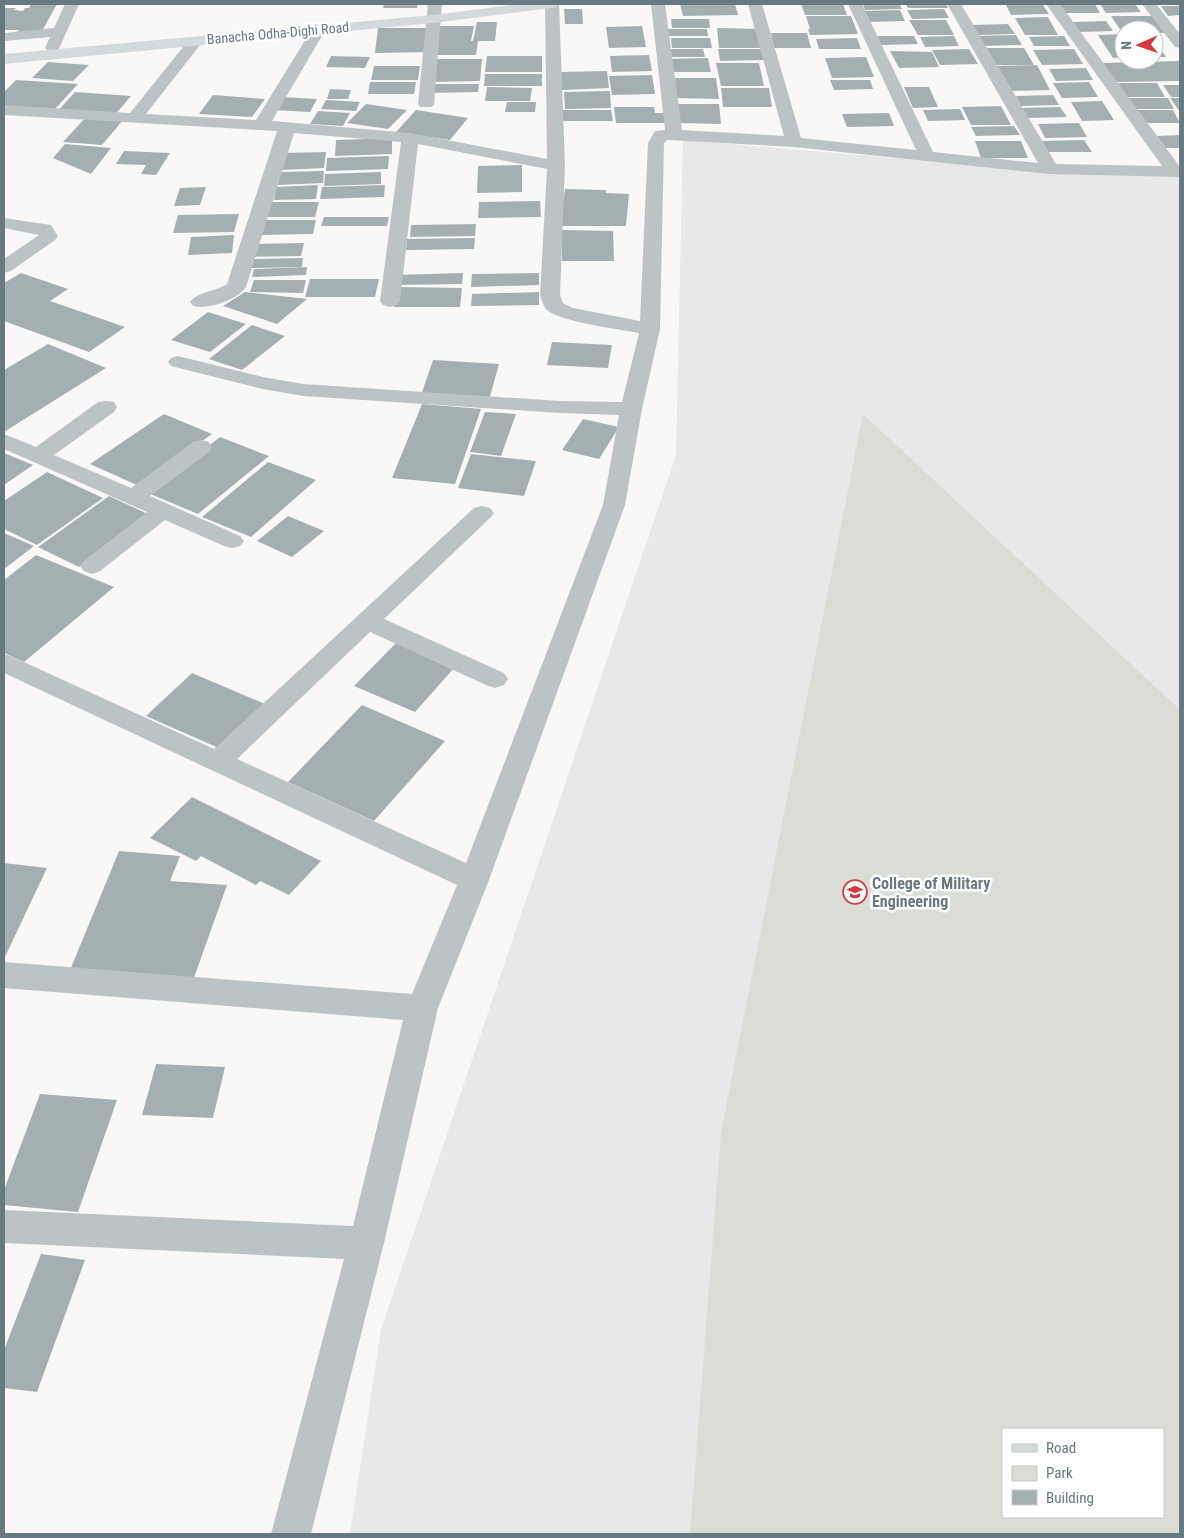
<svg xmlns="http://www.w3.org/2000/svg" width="1184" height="1538" viewBox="0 0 1184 1538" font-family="'Roboto Condensed',sans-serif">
<rect width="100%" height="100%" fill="#f9f8f7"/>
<path fill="#e7e8e7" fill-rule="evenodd" d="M683,140L1082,174L1180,177V1534H350L381,1330L676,455ZM1003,1429H1163V1517H1003Z"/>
<path fill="#daddd6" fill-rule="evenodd" d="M863,414L1180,710V1534H690L721,1133ZM1003,1429H1163V1517H1003Z"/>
<path fill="#a4afb2" d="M31,4H57L41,33H16L19,30H4V8H16L14,10L23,11L25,8H29Z
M384,4H418L417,8H383Z
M680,4H735L738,15L683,16Z
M801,4H843L847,15H805Z
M863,4H899L902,9L865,10Z
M906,4H946L948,8H908Z
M1059,4H1095L1100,13H1065Z
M1100,4H1135L1141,12L1106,13Z
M1006,5H1043L1049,14L1011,15Z
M1161,6H1180V15L1168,16Z
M564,9H582L583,24H565Z
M944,9L949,18L912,19L907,10Z
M900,10L905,21L866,22L861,11Z
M806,16H851L858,34L810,35L808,29H810Z
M1111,16H1153L1165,33H1154V30H1124V57L1113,58L1098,35L1123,34Z
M1048,17L1058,35H1025L1015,18Z
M671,19H709L710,28H672Z
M909,20H946L954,35H918Z
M1106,21L1113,31L1080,32L1073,22Z
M477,22H497L495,41H478L476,55H431L438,26H474L471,41H473Z
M1008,24L1015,34L978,35L972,25Z
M642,26L646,47L609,48L606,27Z
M378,28H432L430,52L375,53Z
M717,28L760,29L763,48H719Z
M667,29H707L708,36H668Z
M771,33H807L811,48H774Z
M1016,35L1022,45L982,46L976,36Z
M877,36H914L918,44L881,45Z
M954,36L959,46L925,47L920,37Z
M1064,36L1070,46H1034L1029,37Z
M671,38H710L712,48H672Z
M857,38L861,49H819L816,39Z
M985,48H1024L1034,65H994Z
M666,49H703L705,57H668Z
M718,49H763L765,60L720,61Z
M969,49L978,64L940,65L932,50Z
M1074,49L1083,64L1042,65L1033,50Z
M890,51L932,52L939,67L899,68Z
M1154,51H1162L1166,57H1154Z
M649,55L652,71L612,72L610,56Z
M331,56L370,57L365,68L326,67Z
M487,56H542V72H485Z
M866,57L874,77L832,78L825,58Z
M708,58L711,72H667L666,59Z
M434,59H482L480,81L431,82Z
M1180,61V81L1115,82L1103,63Z
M48,62L89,65L73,81L32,78Z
M716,63H759L764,86H721Z
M1037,65L1050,90L1006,91L994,66Z
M374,66H420L418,80H371Z
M1086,68L1093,80L1056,81L1049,69Z
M607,71L609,88L562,90L561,72Z
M485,74H542V86H484Z
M652,75L655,94L612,95L609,76Z
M675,78H716L719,99L676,98Z
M16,80L78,84L55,109L4,106V92Z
M830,80H870L873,89L834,90Z
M370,82H416L414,94H368Z
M1089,82L1098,97L1062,98L1053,83Z
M1115,83H1157L1165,97H1122Z
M430,84H479L478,92L429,93Z
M1163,85H1180V97H1171Z
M487,87L532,88L530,101H485Z
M904,87H929L938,107L913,108Z
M721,88H769L772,107H723Z
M330,89L351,90L348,99H327Z
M610,91L611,108L565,109L564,92Z
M75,92L131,96L114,116L57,112Z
M213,95L265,99L252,117L199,114Z
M1053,95L1059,105L1021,106L1016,96Z
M281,97L317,99L310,112L273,110Z
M1126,98H1168L1174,109H1132Z
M1170,98H1180V112Z
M326,100L360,102L356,111L321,109Z
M1102,101L1114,120L1082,121L1071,102Z
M507,102H536L535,112H505Z
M366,104L407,110L388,129L347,123Z
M678,104H719L721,124L679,123Z
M1001,106L1011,125H971L962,107Z
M614,107H654L655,113H664L665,123H616Z
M1060,107L1067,117L1027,118L1021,108Z
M960,109L965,120L928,121L923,110Z
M416,110L468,118L450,140L396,132Z
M561,110H611L613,121H562Z
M1134,110H1173L1180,123H1141Z
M318,111L350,113L343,126L310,124Z
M889,113L894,126L847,127L842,114Z
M87,116L124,119L102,145L63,142Z
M1079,123L1087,137L1045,138L1038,124Z
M1014,126L1020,135L976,136L971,127Z
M1180,135V148H1166L1157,136Z
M392,138V154L335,156L336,140Z
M1084,140L1092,152H1048L1042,141Z
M975,141H1021L1028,158H981Z
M65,144L111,148L91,174L53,158Z
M124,151L170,153L156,175L141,174L146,165L116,164Z
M326,152L324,168L280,170L282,153Z
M389,156L388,169L326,171L327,158Z
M522,165V192L477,193L478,166Z
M324,171L323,183L278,185L280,172Z
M381,172V184L324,186L325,174Z
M318,185L316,199L274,200L276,187Z
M385,185L384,197L320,199L322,187Z
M206,187L200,205L174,206L180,188Z
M565,189L606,190V193L629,194L626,226H560Z
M540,201L541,217L478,218L479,202Z
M272,202H319L315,217H267Z
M239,214L234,232L173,233L178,215Z
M324,217H389L387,226H321Z
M264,220H316L313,234L260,235Z
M476,224L475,236L410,237L411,225Z
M562,230L613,231L614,261H562Z
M234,235L232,253L188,255L191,237Z
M475,238L474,249L406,250L407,239Z
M304,243L301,256L247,257L250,244Z
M303,258L302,267L250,268L251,259Z
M307,267L306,275L252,277L254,269Z
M21,273L68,289L50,301L125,327L89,352L4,321V283Z
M463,273L462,284L395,285L396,275Z
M539,273V285L471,287L472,274Z
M310,279H379L375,297H305Z
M254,280H306L303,293L250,292Z
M398,287L462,288L460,307H394Z
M245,292L307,299L277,324L223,306Z
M539,292V305L471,306L472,294Z
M208,312L246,324L210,352L171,340Z
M252,325L285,336L242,370L209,359Z
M552,342L612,345L608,368L547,365Z
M48,344L106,368L4,432V370Z
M433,360L499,364L489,400L421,395Z
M422,404L481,409L455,484L392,478Z
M485,412L516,414L501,456L470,452Z
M164,414L212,434L139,486L90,464Z
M583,419L619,427L599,459L562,450Z
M220,437L269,456L198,514L148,493Z
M4,453L33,465L4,485Z
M471,454L536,461L524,496L458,488Z
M268,462L316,480L251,537L202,517Z
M47,472L103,498L37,545L4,529V501Z
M109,496L150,515L79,567L38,547Z
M288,516L324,531L292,557L257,541Z
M4,533L34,546L4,569Z
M36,555L114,587L24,662L4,653V580Z
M396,643L455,667L415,712L354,686Z
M192,673L265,704L221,749L146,716Z
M362,705L445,741L374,821L288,782Z
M192,797L321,861L289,895L260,881L256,885L201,856L196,861L150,838Z
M119,851L180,856L170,881L227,885L191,986L68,975Z
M4,863L47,868L4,959Z
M156,1064L225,1067L213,1118L142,1115Z
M40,1094L117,1100L78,1212L4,1205V1190Z
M41,1254L85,1260L37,1392L4,1388V1350Z"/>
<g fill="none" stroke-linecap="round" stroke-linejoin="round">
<path fill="#bcc3c4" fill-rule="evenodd" d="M65,4H79L58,51H48L45,48L50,37L4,41V33L54,28Z
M428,4H442L434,104L432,107H420L418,104Z
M545,4H559L565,166L560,295L563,303L573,308L640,321L648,143L655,131L665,130L651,4H665L682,130L784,136L748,4H762L801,138L916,150L848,4H862L933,152L1038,163L947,4H961L1056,164L1162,166L1046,4H1060L1180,167V177L1050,174L794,147L667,140L664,143L660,329L642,409L625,505L489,880L438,1008L384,1243L311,1534H271L344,1259L4,1243V1210L353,1226L403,1020L4,988V962L412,994L457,885L4,673V654L13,657L214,749L474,508L482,506L490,508L494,513L490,518L384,619L504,673L508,679L504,685L495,688L486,685L370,632L237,759L466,863L603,505L619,415L560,413L303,396L263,389L171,366L168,362L171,358L178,356L263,377L303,384L560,401L622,402L639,333C619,329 560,322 547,310C543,306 542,300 540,295L547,169L418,144L400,301L397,305L390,307L383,305L380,301L401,142L294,133L246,287C237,300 208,310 193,306L190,302C197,292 217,291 227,284L277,131L4,115V105L130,113L191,37H201L204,40L146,114L256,120L312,29L314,26H324L326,29L272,121L410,133L547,159Z
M1142,4H1156L1180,34V48L1175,47Z
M4,218L51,225L58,236L55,240L11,271L4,273V259L39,235L4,228Z
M106,401L114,402L117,407L114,412L54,455L131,488L193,442L201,440L209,442L212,447L209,452L150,496L240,536L244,541L240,546L232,548L224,546L165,520L100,571L92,574L84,571L80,566L84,561L147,512L4,449V434L36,447L98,402Z"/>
<path fill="#d4d9db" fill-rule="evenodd" d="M519,4H558L556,7L551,8L433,23L4,64V54L433,15Z"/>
</g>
<defs>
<g id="university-ring" transform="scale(1.25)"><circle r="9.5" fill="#fff" stroke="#d33d41" stroke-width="1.5"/><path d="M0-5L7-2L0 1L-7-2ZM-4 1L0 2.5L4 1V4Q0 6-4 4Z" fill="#d33d41"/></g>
</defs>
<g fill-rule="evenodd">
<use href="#university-ring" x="855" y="892"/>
</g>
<g text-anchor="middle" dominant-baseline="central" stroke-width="5" stroke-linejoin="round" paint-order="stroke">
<g font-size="14" fill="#667a7f" stroke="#fff">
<text transform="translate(278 33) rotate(-5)">Banacha Odha-Dighi Road</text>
</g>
<g font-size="16" font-weight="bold" fill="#667a7f" stroke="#fff" text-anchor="start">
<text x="872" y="883">College of Military<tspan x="872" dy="18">Engineering</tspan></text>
</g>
</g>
<rect width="1184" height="1538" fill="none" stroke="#667a7f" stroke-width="10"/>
<rect x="1002" y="1428" width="162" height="90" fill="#ffffff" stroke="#c2cacc"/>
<rect x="1012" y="1444" width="25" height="8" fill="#d4d9db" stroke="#c2cacc"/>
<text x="1046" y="1453" font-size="15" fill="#667a7f">Road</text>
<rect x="1012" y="1466" width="25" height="15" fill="#daddd6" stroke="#c2cacc"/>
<text x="1046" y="1478" font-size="15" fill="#667a7f">Park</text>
<rect x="1012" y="1490" width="25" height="15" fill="#a4afb2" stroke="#c2cacc"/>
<text x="1046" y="1503" font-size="15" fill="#667a7f">Building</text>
<g transform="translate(1139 45) rotate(268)"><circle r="24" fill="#ffffff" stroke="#c2cacc"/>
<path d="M0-4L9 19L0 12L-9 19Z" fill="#d33d41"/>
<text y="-8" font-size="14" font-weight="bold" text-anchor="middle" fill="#667a7f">N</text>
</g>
</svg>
